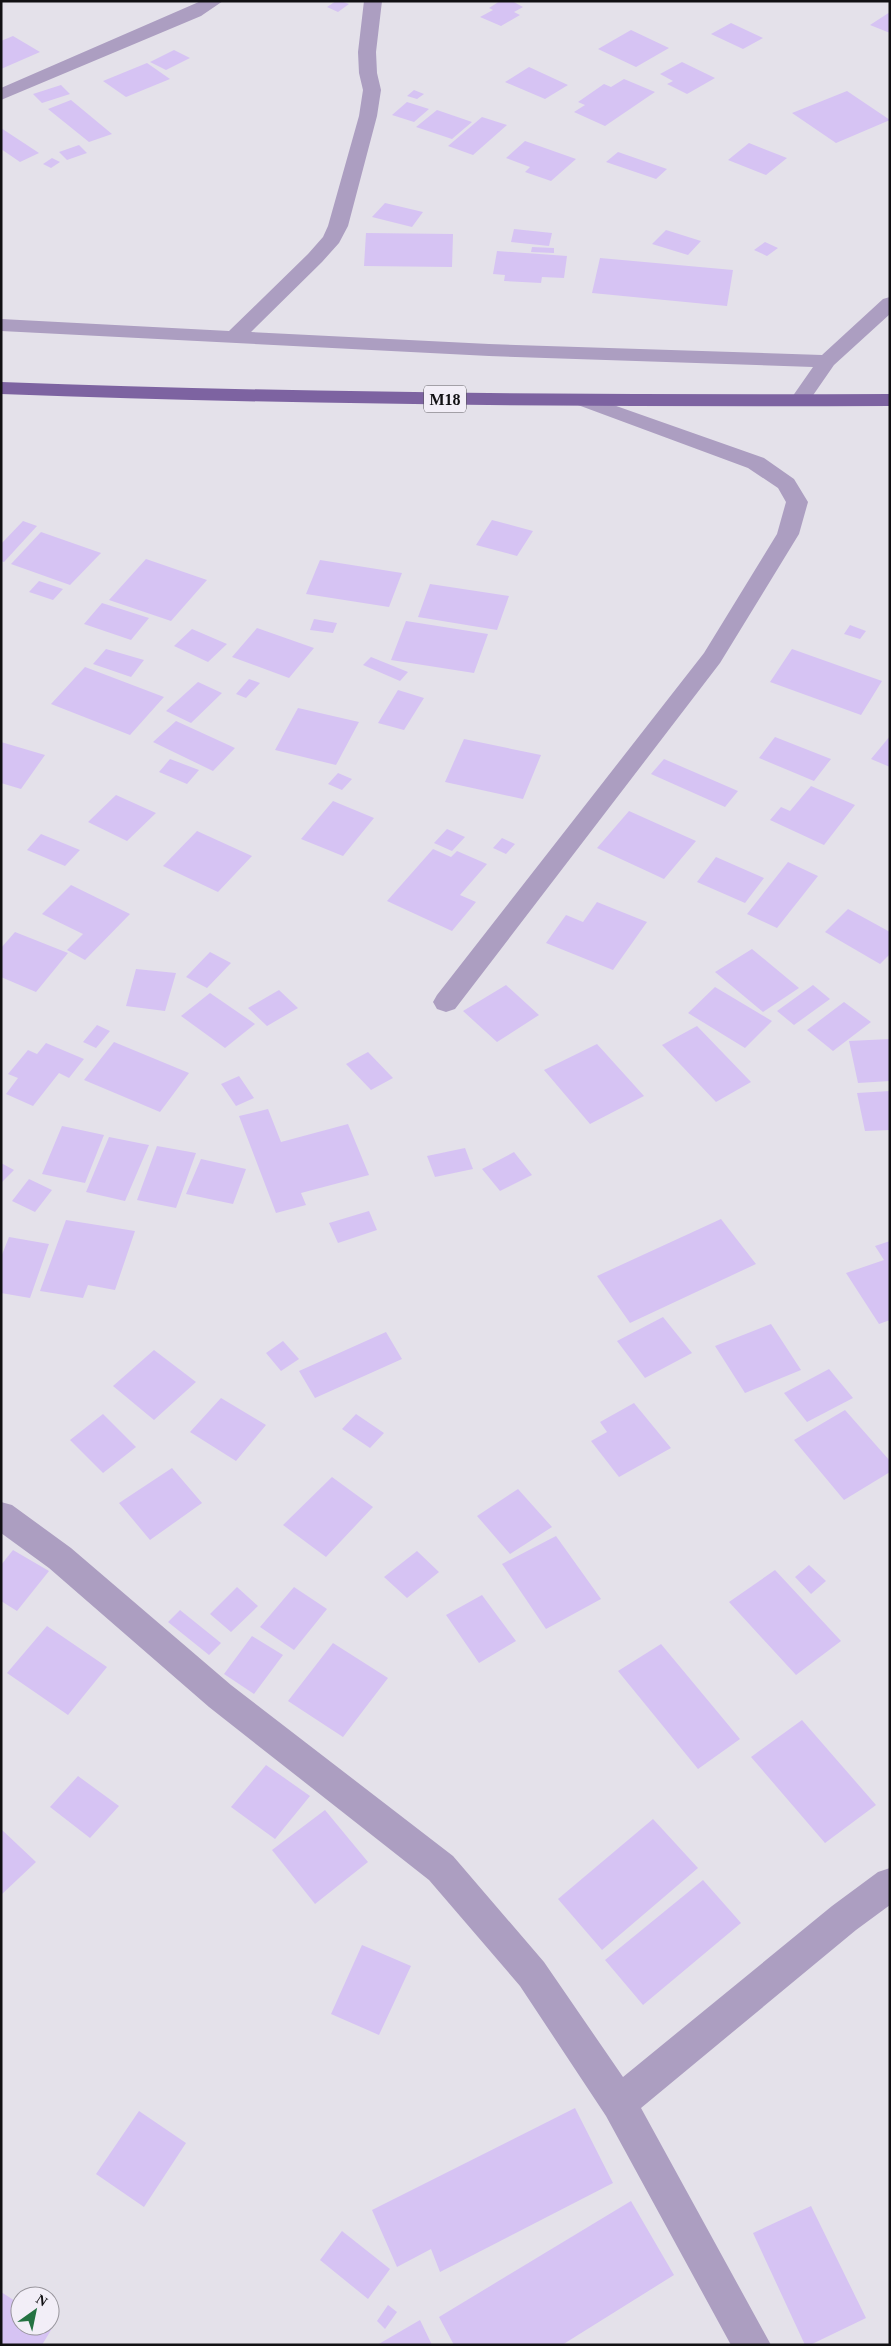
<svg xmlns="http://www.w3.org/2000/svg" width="891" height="2346" viewBox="0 0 891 2346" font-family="Georgia,serif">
<rect width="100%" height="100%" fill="#e4e1ea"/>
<path fill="#d6c3f3" d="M336,1H341L349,4L338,12L327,7Z
M500,1H512L523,7L514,12L520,15L501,26L480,17L493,10L489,8Z
M890,12V33L870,25Z
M731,23L763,38L743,49L711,34Z
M631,30L669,48L636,67L598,49Z
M13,36L40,52L1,69V41Z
M174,50L190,58L166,70L150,62Z
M682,62L715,78L687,94L667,84L673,81L660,74Z
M147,63L170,79L126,97L103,81Z
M529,67L568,85L545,99L505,82Z
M624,79L655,92L605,126L574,112L585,105L578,102L604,84L611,87Z
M61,85L70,94L42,103L33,94Z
M414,90L424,94L417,99L407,96Z
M847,91L890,120L836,143L792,113Z
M71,100L112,134L89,142L48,109Z
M407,102L429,109L414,122L392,115Z
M437,110L472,122L452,139L416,127Z
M482,117L507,125L473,155L448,146Z
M1,128L39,153L20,162L1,149Z
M525,141L576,159L551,181L525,172L530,167L506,158Z
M749,143L787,158L766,175L728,160Z
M79,145L87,153L67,160L59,152Z
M618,152L667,169L656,179L606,162Z
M52,158L60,162L51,168L43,164Z
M385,203L423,212L412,227L372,217Z
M514,229L552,233L549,246L511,242Z
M666,230L701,241L688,255L652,244Z
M366,233L453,234L452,267L364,266Z
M765,242L778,248L767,256L754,250Z
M532,247L554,248V253L531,252Z
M497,251L567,256L564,278L542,277L541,283L504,281L505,275L493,274Z
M600,258L733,270L727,306L592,293Z
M492,520L533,531L517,556L476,545Z
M23,521L37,526L4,562L1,561V544Z
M41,532L101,553L70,585L11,564Z
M146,559L207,580L171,621L109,600Z
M320,560L402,573L389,607L306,594Z
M39,581L63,589L53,600L29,592Z
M430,584L509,596L497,630L418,617Z
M102,603L149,618L131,640L84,624Z
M314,619L337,623L333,633L310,630Z
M406,621L488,634L474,673L391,660Z
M850,625L866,631L860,639L844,634Z
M257,628L314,648L289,678L232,657Z
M192,629L227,644L208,662L174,646Z
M106,649L144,660L131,677L93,664Z
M792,649L882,681L861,715L770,682Z
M371,657L408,672L400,681L363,665Z
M85,667L164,697L130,735L51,704Z
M249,679L260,683L246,698L236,694Z
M198,682L222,693L191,723L166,711Z
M398,690L424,698L404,730L378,723Z
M298,708L359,722L336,765L275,750Z
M176,721L235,748L213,771L153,742Z
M890,736V767L871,759Z
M775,737L831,759L814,781L759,758Z
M464,739L541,755L523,799L445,782Z
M1,742L45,755L21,789L1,783Z
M170,759L199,770L187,784L159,772Z
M664,759L738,791L725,807L651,774Z
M338,773L352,779L342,790L328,784Z
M811,786L855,805L824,845L770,820L781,807L790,811Z
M116,795L156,813L127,841L88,822Z
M333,801L374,818L343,856L301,839Z
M629,811L696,841L664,879L597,848Z
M447,829L465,837L452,851L434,843Z
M197,831L252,856L218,892L163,866Z
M41,834L80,850L65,866L27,850Z
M502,838L515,844L506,854L493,848Z
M433,849L451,857L457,851L487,864L460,895L476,902L452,931L387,901Z
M716,857L764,878L745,903L697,882Z
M788,862L818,876L777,928L747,914Z
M71,885L130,914L85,960L67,950L83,934L42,914Z
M597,902L647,922L613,970L546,943L566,915L583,922Z
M848,909L890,932V954L880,964L825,932Z
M15,932L68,953L36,992L1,977V948Z
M752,949L799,988L763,1012L715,972Z
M210,952L231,963L207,988L186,977Z
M136,969L176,973L165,1011L126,1006Z
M506,985L539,1015L497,1042L463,1011Z
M813,985L830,999L794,1025L777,1011Z
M715,987L772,1021L745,1048L688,1013Z
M279,990L298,1008L267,1026L248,1008Z
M210,993L255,1024L225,1048L181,1016Z
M844,1002L871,1022L833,1051L807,1030Z
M97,1025L110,1031L96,1048L83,1042Z
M697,1026L751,1082L716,1102L662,1045Z
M890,1039V1081L858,1083L849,1041Z
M114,1042L189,1073L160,1112L84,1080Z
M46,1043L84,1059L69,1078L59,1073L33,1106L6,1094L18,1078L8,1074L28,1050L37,1054Z
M597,1044L644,1096L590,1124L544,1070Z
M368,1052L393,1078L371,1090L346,1064Z
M239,1076L254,1098L236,1106L221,1084Z
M890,1091V1130L865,1131L857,1093Z
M268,1109L281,1142L348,1124L369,1175L301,1193L306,1205L276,1213L239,1116Z
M62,1126L104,1135L85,1183L42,1174Z
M109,1137L149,1145L125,1201L86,1192Z
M157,1146L196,1153L176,1208L137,1200Z
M465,1148L473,1169L435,1177L427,1156Z
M514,1152L532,1175L500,1191L482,1169Z
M201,1159L246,1169L233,1204L186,1194Z
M1,1163L14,1170L1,1183Z
M29,1179L52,1190L35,1212L12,1201Z
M369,1211L377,1230L338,1243L329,1223Z
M721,1219L756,1264L630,1323L597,1276Z
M66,1220L135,1231L115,1290L88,1285L83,1298L40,1291Z
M9,1237L49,1244L30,1298L1,1293V1257Z
M890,1241V1320L879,1324L846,1273L884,1260L875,1246Z
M663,1317L692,1353L645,1378L617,1341Z
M771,1324L801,1370L745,1393L715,1346Z
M386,1332L402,1359L315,1398L299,1371Z
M283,1341L299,1359L281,1371L266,1353Z
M154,1350L196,1382L154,1420L113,1386Z
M829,1369L853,1398L807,1422L784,1393Z
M221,1398L266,1425L236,1461L190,1432Z
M634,1403L671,1448L619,1477L591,1441L607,1432L600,1422Z
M845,1410L890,1461V1472L844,1500L794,1440Z
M103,1414L136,1447L103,1473L70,1440Z
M356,1414L384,1433L370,1448L342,1429Z
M172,1468L202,1503L150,1540L119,1503Z
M332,1477L373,1507L326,1557L283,1525Z
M518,1489L552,1527L510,1554L477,1516Z
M556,1536L601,1599L546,1629L502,1564Z
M13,1550L49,1571L17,1611L1,1601V1565Z
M417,1551L439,1572L407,1598L384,1577Z
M809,1565L826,1581L811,1594L795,1577Z
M775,1570L841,1641L796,1675L729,1602Z
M237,1587L258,1606L231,1632L210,1614Z
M294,1587L327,1609L294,1650L260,1627Z
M482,1595L516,1641L479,1663L446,1615Z
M180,1610L221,1643L209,1655L168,1622Z
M47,1626L107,1667L68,1715L7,1673Z
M252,1636L283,1655L254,1694L224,1674Z
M333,1643L388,1678L343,1737L288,1701Z
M661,1644L740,1739L698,1769L618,1671Z
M802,1720L876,1805L825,1843L751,1757Z
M266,1765L310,1796L275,1839L231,1807Z
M78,1776L119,1806L90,1838L50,1807Z
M325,1810L368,1862L315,1904L272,1850Z
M653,1819L698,1868L602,1950L558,1899Z
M1,1829L36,1862L1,1895Z
M703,1880L741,1923L643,2005L605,1960Z
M362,1945L411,1966L379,2035L331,2014Z
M575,2108L613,2183L440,2272L431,2249L397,2267L372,2210Z
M139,2111L186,2143L144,2207L96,2174Z
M631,2201L674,2275L562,2345H454L439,2317Z
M811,2206L866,2318L810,2345H805L753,2233Z
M342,2231L390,2269L368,2299L320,2260Z
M1,2292L20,2304V2326H50V2323L54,2325L42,2345H1Z
M388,2305L397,2312L385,2329L377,2321Z
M420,2320L432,2345H377Z"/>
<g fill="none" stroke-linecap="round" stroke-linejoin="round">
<path fill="#ac9ec1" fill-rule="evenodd" d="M201,1H223L201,16L1,100V88Z
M364,1H382L376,52L377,73L381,90L377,116L348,226L339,243L322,262L251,332L489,344L822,355L883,299L890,297V314L834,365L807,404L800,406L793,404L790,400L813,367L489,356L1,331V319L229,331L308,254L323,237L328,226L359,116L363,90L359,73L358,52Z
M585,395L764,458L794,479L808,502L799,534L720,663L455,1009L446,1012L437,1009L433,1002L437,995L704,653L777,534L786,502L778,488L748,468L578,405L575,401L578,397Z
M1,1502L12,1505L71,1548L231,1685L453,1856L544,1962L623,2077L832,1906L878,1872L890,1868V1905L856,1930L641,2108L771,2345H731L606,2116L520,1986L429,1880L209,1707L49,1568L1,1533Z"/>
<path fill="#7d63a1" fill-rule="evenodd" d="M1,382C297,393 593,395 890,394V406C593,407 297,405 1,394Z"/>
</g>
<g text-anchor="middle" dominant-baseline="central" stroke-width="4" stroke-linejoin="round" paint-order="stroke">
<rect fill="#f2eef7" stroke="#545357" stroke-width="1" x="424" y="385.5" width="42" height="27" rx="4"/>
<g font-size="16" font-weight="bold" fill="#111013">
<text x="445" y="399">M18</text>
</g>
</g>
<rect width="891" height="2346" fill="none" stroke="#111013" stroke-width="5"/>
<g transform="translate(35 2311) rotate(33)"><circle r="24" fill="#f2eef7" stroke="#98959c"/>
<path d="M0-4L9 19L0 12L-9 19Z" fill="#247242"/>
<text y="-8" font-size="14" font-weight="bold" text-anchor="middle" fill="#111013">N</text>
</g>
</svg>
